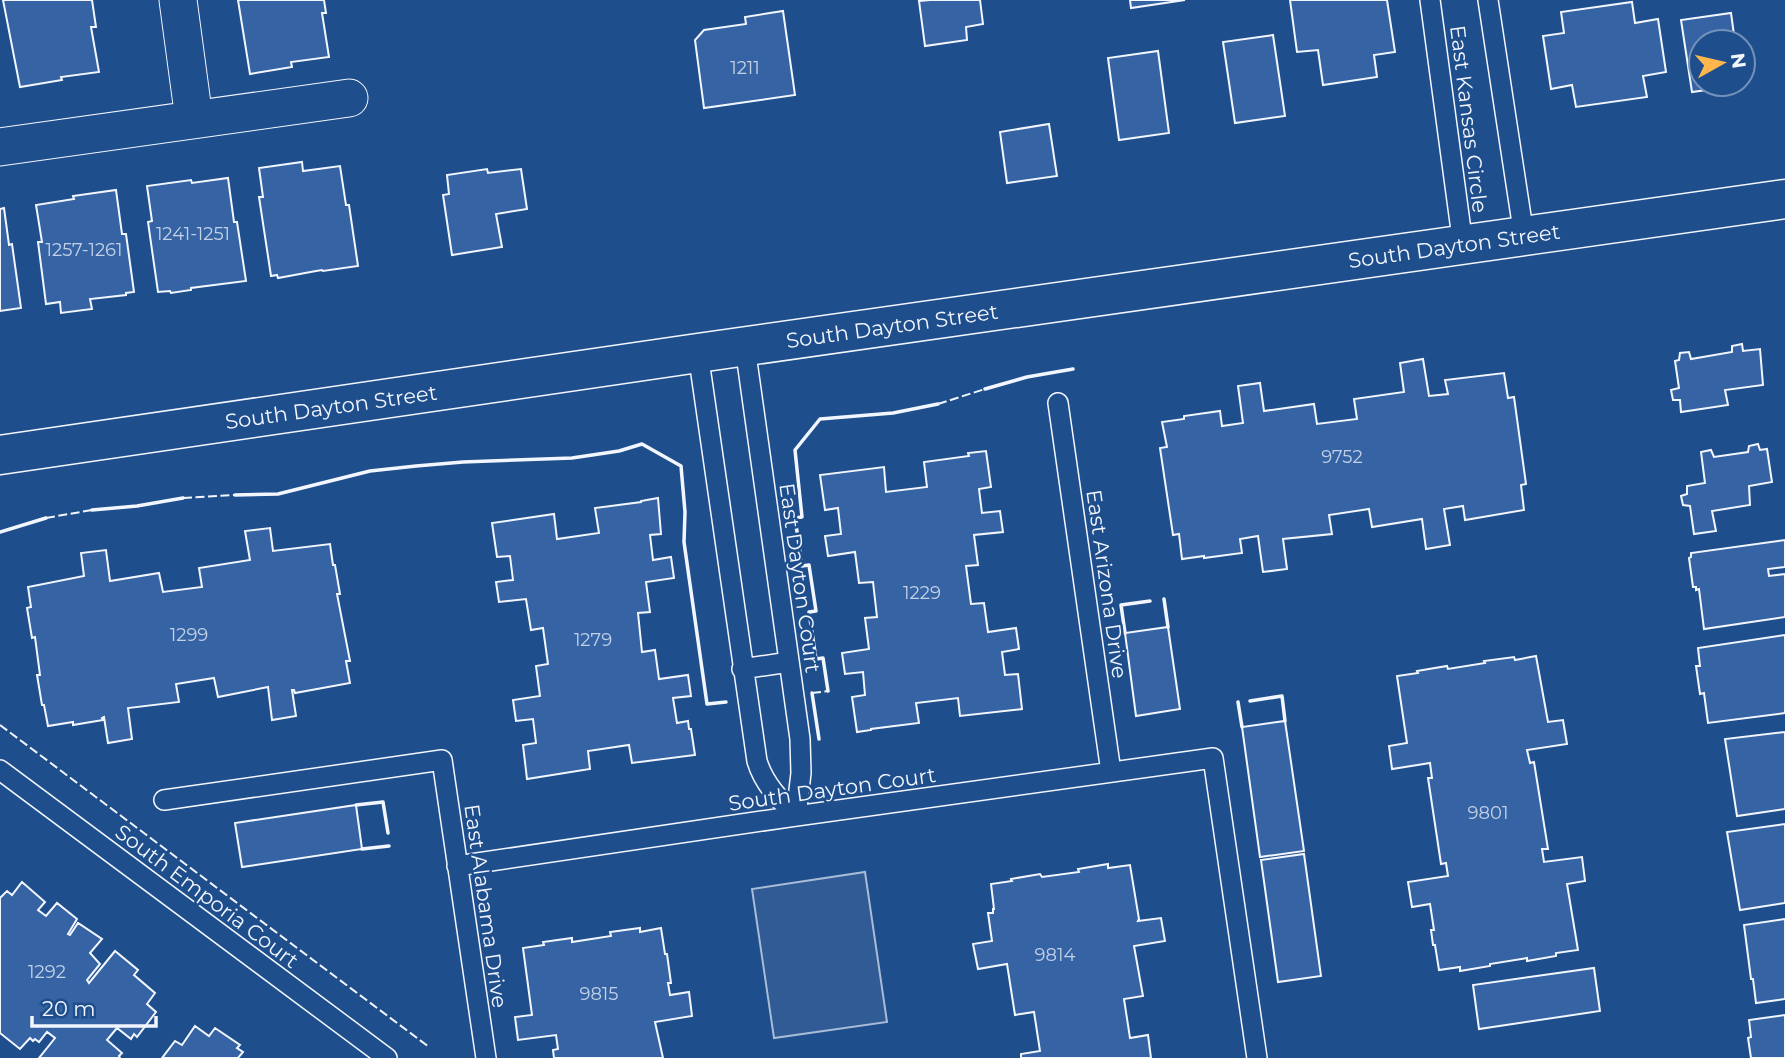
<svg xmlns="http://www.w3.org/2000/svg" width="1785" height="1058" viewBox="0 0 1785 1058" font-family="Montserrat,sans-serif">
<rect width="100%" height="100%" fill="#1f4e8c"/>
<path fill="#305b95" stroke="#a8bbd7" stroke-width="2" d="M865,872L887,1022L774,1038L752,889Z"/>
<path fill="#3563a3" stroke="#f2f6ff" stroke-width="2" d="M3,0H92L96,27H91L99,72L61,77L62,80L20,87Z
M238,0H324L326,13H322L329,57L291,62L292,67L250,74Z
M930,0H980L983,24L966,27L967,40L925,46L919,1Z
M1130,0H1185L1131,8Z
M1290,0H1387L1395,52L1374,55L1377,77L1323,85L1318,50L1297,52Z
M1632,2L1635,23L1658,19L1666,72L1643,76L1647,97L1576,107L1572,85L1551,89L1543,36L1564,33L1561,12Z
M783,11L795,95L704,108L695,40L704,30L746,24L745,17Z
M1731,13L1735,42H1701V84L1742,85L1692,92L1681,20Z
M1273,35L1285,116L1235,123L1223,42Z
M1158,51L1169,133L1119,140L1108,58Z
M1049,124L1057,176L1007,183L1000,132Z
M302,162L303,171L340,166L346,205H349L358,266L323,271L322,270L316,271L278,278L277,275L271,276L259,197H263L259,168Z
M487,169L488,173L521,169L527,209L496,214L502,247L452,255L443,195L449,194L447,175Z
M228,178L234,222H237L246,281L191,288V290L171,293L170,291L158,292L148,222L152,221L147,186L191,180L192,183Z
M116,190L122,234H126L134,292L126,293V295L90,299L92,309L61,313L60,302L46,304L38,242H42L36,205L74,199L73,196Z
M4,208L9,245L12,244L21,308L0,311V209Z
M1742,344L1743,351L1760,349L1763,385L1725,390L1728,405L1681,412L1680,400H1673L1671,390L1679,388L1675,361L1679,360L1680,353L1689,352L1691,359L1732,352V346Z
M1423,359L1429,396L1448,394L1445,380L1504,373L1508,398L1514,397L1526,484L1521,485L1524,510L1465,520L1463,506L1444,509L1450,545L1426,549L1422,519L1372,527L1369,509L1329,515L1332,534L1283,539L1287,569L1263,572L1258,536L1240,539L1242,553L1204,558V556L1182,559L1179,534L1173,535L1160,448L1167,447L1162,422L1184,419V416L1220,411L1222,426L1243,423L1238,386L1260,383L1264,411L1314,404L1317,424L1357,419L1354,399L1404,392L1400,363Z
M1758,444L1760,450L1767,449L1772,482L1749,486L1750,505L1712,511L1716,531L1694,534L1690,506L1683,505L1681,496L1687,494V486L1705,483L1701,452L1711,450L1714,457L1748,452L1749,446Z
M986,451L991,487L979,489L982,513L1000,511L1003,532L974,535L978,565L966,566L971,604L984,603L988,632L1016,628L1019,649L1002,652L1005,675L1018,674L1022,709L960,716L958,698L916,703L919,723L871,729V730L857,732L852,697L865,695L863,672L845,674L842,653L869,649L865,618L877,617L873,582L859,583L855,552L828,556L825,536L841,534L838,508L825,510L820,475L884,467L886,492L927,487L924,462L969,456L968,453Z
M658,498L661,534L650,535L653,560L671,557L674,578L646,582L650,612L638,613L642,652L655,650L659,679L688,675L691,696L673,698L677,723L688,721L689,729H691L695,755L632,763L629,745L588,751L590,769L527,779L523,745L536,743L533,719L516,721L513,700L540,696L536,666L548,664L543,628L531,630L526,599L499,602L496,582L513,580L510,556L497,557L492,523L554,514L557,539L599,533L595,508L641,502V501Z
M270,528L273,551L330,544L333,565H335L340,594H337L350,661H346L350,683L295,693L294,690H292L296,716L272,720L268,687L218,697L214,678L176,684L179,702L128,708L132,739L108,743L104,717L102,718L103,720L73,725V722L48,726L44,705H42L37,675H40L35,637L32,638L27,608L31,607L28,587L84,576L81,553L106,550L110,581L159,573L163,592L202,587L199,568L250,560L245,531Z
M1785,540V567L1768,569L1769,576L1785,574V617L1704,629L1699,589L1696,590V587H1693L1689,558L1691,557V553Z
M1168,627L1180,709L1136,716L1125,633Z
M1785,635V713L1708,723L1704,693L1700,694L1696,666H1700L1698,648Z
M1536,656L1548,722L1563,720L1567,744L1527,750L1530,763L1534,762L1548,849H1542L1544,862L1582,857L1585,881L1567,884L1578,950L1556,953V956L1527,961V958L1490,964V966L1460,971V967L1439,970L1435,945H1433L1431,930H1434L1430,904L1412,907L1408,882L1448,876L1446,863L1441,864L1428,778H1432L1430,763L1392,769L1389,746L1407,743L1397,676L1418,673L1417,671L1447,666L1448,669L1485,663L1484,661L1514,657L1515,660Z
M1285,721L1304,851L1260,857L1242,727Z
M1785,732V809L1737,816L1725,739Z
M356,805L362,849L242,867L235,823Z
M1785,824V903L1740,910L1727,832Z
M1304,854L1321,976L1278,982L1261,860Z
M1108,864V868L1130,865L1139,919L1138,921L1161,918L1165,941L1134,946L1143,996L1124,999L1130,1038L1148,1035L1151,1058H1021V1054L1040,1051L1034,1012L1015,1015L1007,964L978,969L973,944L992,941L988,913H993V909H994L991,884L1012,881L1011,879L1040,874L1042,877L1079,872L1078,869Z
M22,882L45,902L38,910L46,916L57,903L77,919L68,934L70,935L78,923L102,939L90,953L100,964L87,980L89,983L115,951L138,970L134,975L155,993L147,1004L156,1012L137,1037L134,1034L131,1039L117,1028L107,1040L122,1053L119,1056L120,1058H39L55,1038L47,1032L39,1042L35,1039L33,1041L30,1038L20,1049L0,1033V898L7,891L12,895Z
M1785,919V999L1756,1003L1753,979H1751L1744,925Z
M640,928V932L661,928L665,954H667L671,983H668L670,995L689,992L692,1016L655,1022L663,1058H554L553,1050L558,1049L556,1035L518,1040L515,1017L532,1015L523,948L544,945L543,942L572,938V942L611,936L610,932Z
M1594,968L1600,1011L1479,1029L1473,985Z
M1785,1015V1058H1751L1748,1038L1751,1037L1749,1020Z
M195,1026L209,1036L215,1028L240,1045L237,1048L243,1052L238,1058H162L175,1041L182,1045Z"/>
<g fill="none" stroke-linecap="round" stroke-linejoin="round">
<g stroke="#f2f6ff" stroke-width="22">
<path id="service" d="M1430,0L1463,245
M1488,0L1524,236
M745,347L800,739L801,773L796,816
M698,353L757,761C764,784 779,799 796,816
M1058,403L1111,772
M742,669L789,662
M0,770L387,1058
M164,800L442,760L486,1058
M457,866L796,816L1213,758L1257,1058"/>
</g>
<g stroke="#f2f6ff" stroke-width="39">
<path id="minor" d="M178,0L194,119
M0,147L349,98"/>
</g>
<g stroke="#f2f6ff" stroke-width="41">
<path id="tertiary" d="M0,455L698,353L1785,199"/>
</g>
<use href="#service" stroke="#1f4e8c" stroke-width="19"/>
<use href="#minor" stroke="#1f4e8c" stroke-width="37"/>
<use href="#tertiary" stroke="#1f4e8c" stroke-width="38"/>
<path stroke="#f2f6ff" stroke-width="2" stroke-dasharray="9 3.5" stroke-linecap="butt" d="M938,404L985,389
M183,498L235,495
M46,518L92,510
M812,693L828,691
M0,725L429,1047"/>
<path stroke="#f2f6ff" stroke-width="3.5" d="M985,389L1027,377L1073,369
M235,495L278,494L370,471L416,466L463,462L572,458L619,451L642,444L681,466L685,512L684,542L707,704L726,702
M92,510L137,506L183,498
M0,532L46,518
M1164,599L1168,627
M1125,633L1121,605L1150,601
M828,691L823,658L816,659L809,612L816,611L809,565L802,566L795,518L802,517L795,450L820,419L893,413L938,404
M812,693L819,739
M1250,701L1282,696L1285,721
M1238,702L1242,727
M356,805L383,802L388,833
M362,849L389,846"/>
</g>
<g text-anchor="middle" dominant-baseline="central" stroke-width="5" stroke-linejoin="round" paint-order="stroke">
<g font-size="18" fill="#c3d1e8">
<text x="745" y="68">1211</text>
<text x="193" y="234">1241-1251</text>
<text x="84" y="250">1257-1261</text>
<text x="1342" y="457">9752</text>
<text x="922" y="593">1229</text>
<text x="189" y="635">1299</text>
<text x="593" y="640">1279</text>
<text x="1488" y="813">9801</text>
<text x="1055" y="955">9814</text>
<text x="47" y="972">1292</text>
<text x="599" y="994">9815</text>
</g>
<g font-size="21" fill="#f2f6ff" stroke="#1f4e8c">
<text transform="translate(1469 119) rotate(83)">East Kansas Circle</text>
<text transform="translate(1454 246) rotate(-8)">South Dayton Street</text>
<text transform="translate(892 326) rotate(-8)">South Dayton Street</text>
<text transform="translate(331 407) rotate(-8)">South Dayton Street</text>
<text transform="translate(800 578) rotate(82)">East Dayton Court</text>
<text transform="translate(1107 584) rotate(82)">East Arizona Drive</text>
<text transform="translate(832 789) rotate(-8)">South Dayton Court</text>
<text transform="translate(207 896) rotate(37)">South Emporia Court</text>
<text transform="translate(486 906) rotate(82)">East Alabama Drive</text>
</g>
</g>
<g transform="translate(1722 63) rotate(82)"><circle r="33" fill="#1f4e8c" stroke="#7391ba" stroke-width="2"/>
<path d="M0-5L12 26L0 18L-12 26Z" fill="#ffb74d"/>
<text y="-10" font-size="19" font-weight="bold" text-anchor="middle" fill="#f2f6ff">N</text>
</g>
<path d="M32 1016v10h124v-10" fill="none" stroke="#f2f6ff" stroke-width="3.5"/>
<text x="42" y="1016" font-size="21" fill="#f2f6ff" stroke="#1f4e8c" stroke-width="5" paint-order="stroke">20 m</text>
</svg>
